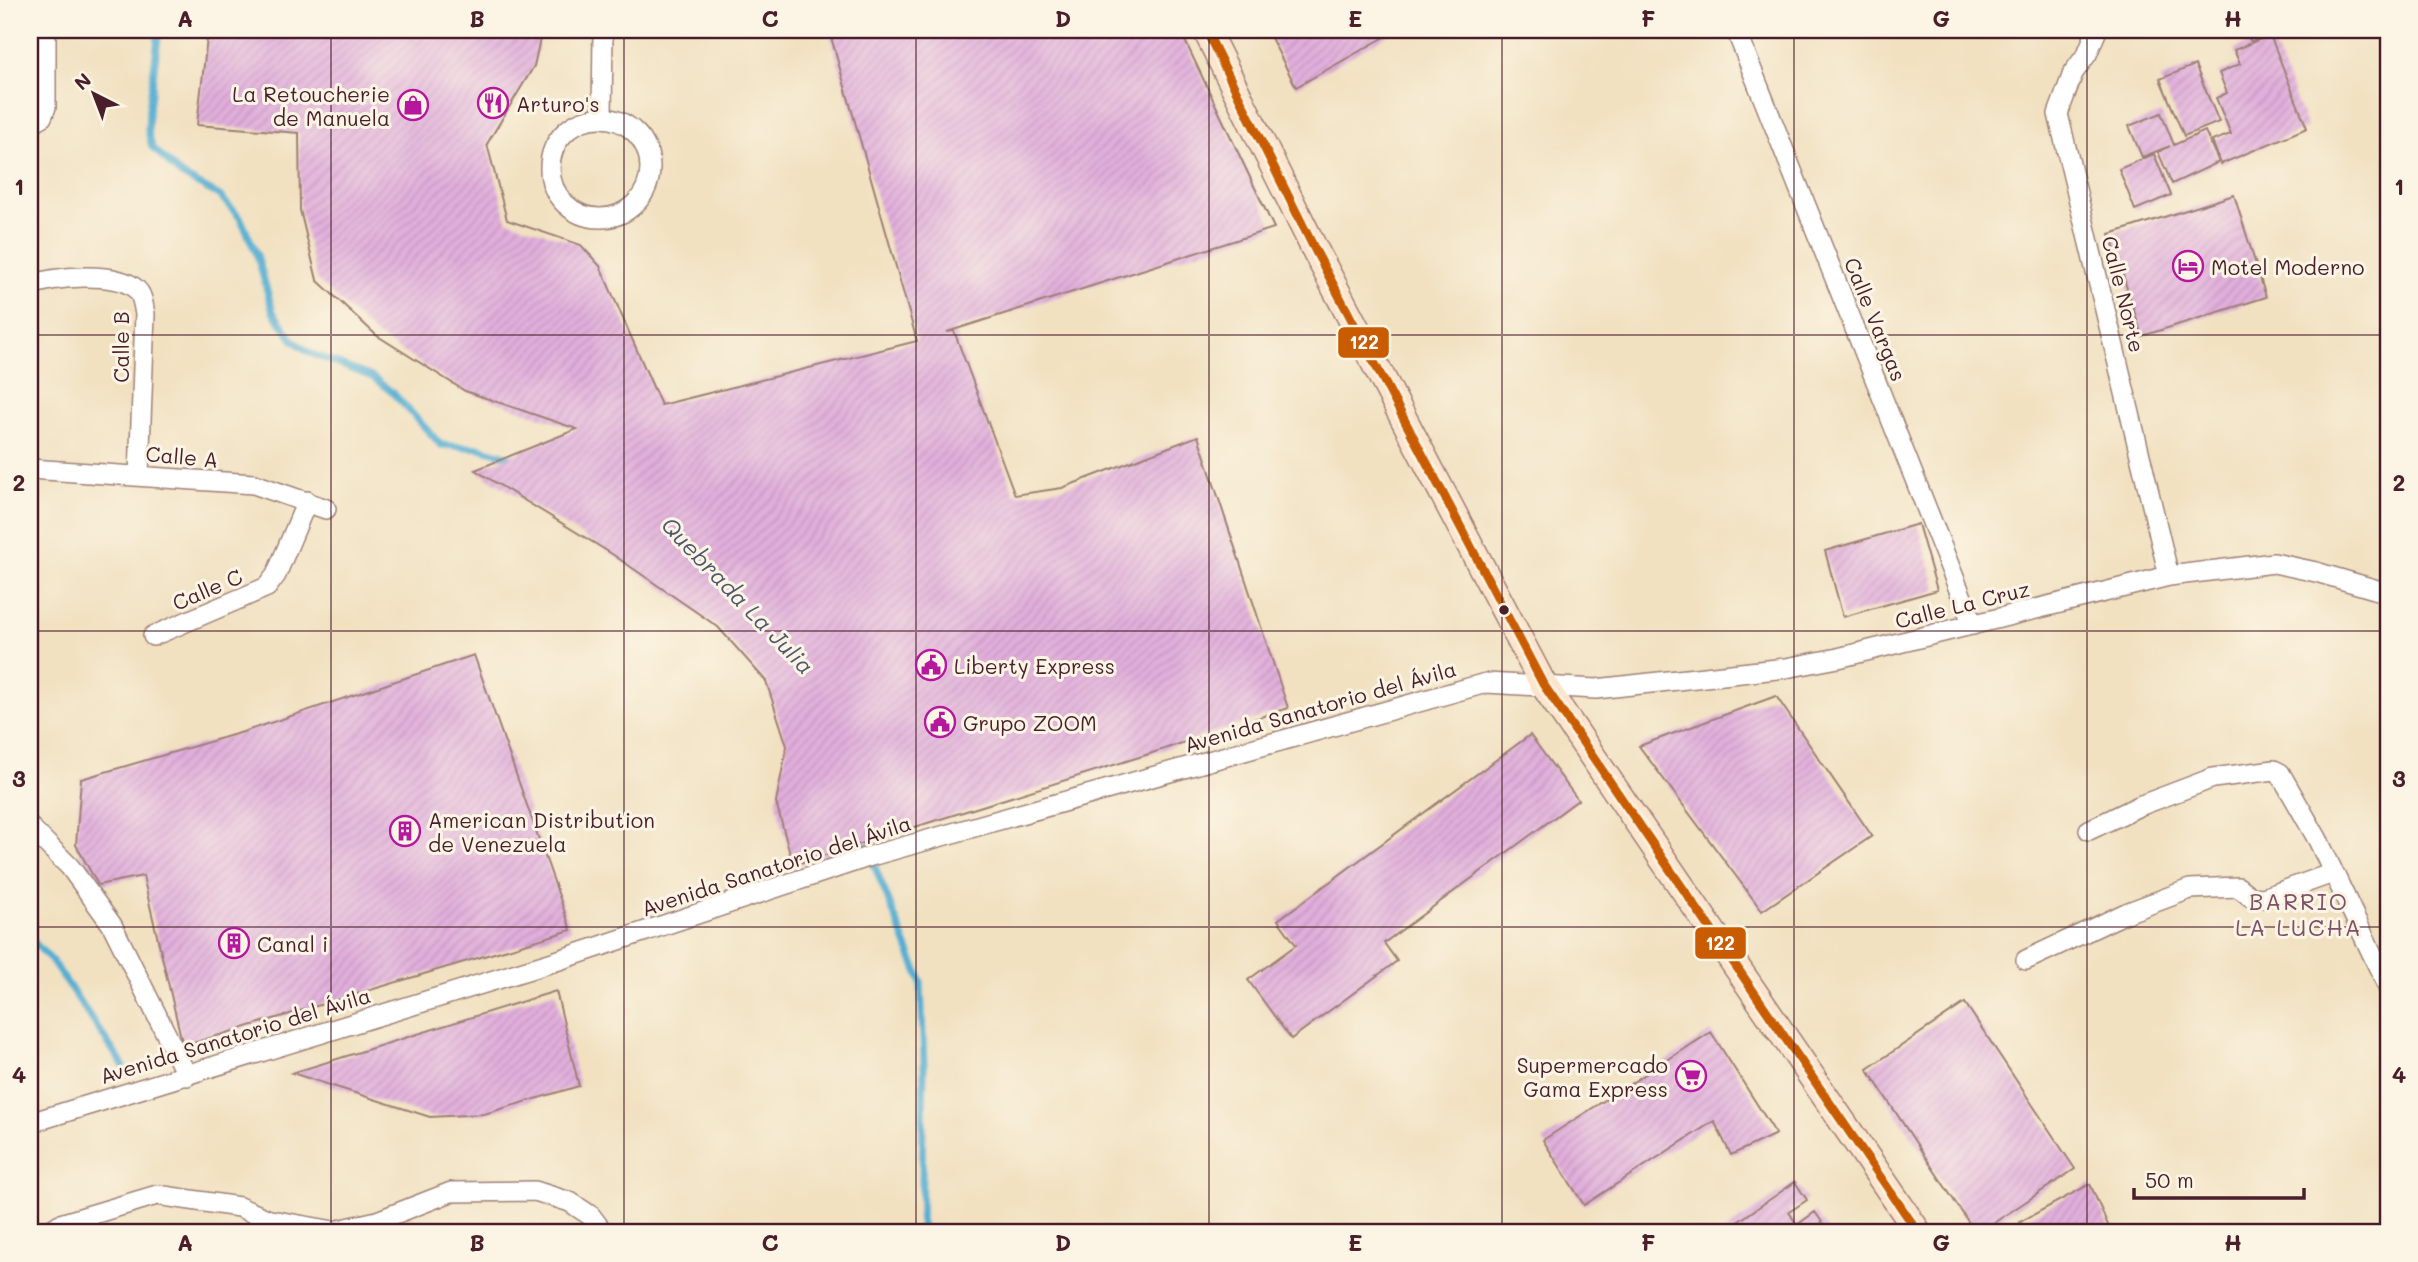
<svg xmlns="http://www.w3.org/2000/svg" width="2418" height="1262" viewBox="0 0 2418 1262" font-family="Mali,sans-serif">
<defs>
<pattern id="building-hatch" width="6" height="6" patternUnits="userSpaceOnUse" patternTransform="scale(1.75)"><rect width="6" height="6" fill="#e1afdc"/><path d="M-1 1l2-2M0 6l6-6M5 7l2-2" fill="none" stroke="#c396bd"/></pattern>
</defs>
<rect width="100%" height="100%" fill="#fcf5e5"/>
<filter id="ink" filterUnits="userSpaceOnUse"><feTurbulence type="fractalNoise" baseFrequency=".0143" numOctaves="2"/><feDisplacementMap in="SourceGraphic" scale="14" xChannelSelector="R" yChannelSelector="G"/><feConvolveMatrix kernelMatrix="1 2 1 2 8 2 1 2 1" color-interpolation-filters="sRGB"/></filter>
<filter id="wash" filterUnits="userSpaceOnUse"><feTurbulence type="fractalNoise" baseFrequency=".00686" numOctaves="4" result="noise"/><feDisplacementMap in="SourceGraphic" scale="28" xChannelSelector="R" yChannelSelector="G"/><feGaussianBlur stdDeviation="1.57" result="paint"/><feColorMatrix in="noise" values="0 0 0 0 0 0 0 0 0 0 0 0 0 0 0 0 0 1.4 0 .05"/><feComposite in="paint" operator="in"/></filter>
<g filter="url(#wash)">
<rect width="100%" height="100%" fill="#f1e1c1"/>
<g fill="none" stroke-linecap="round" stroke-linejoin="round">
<path stroke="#54aed2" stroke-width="7" d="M159,30L149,109L148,131L152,147L181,175L220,196L241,219L257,255L273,312L294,341L310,353L372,377L392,392L441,445L480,448L517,459
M862,835L921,981L924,1066L921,1232
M30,938L52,961L123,1065"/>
</g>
<g id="blocks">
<path fill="url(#building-hatch)" d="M208,30H542L534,66L487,144L507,220L581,245L600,266L661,405L917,341L829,30H1180L1274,228L947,332L954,331L1015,495L1062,488L1198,436L1288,708L1149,754L793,865L776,802L787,746L766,681L718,627L612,554L475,470L577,429L465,391L376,335L317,280L300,210L299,133L197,125Z
M1267,30H1397L1296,87Z
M2245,30H2274L2251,42Z
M2270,35L2307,128L2221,164L2212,141L2231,134L2216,98L2227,93L2219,73L2240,64L2234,50Z
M2195,65L2219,122L2184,136L2160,79Z
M2161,113L2174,145L2205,131L2219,162L2172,184L2158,152L2170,146L2142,157L2129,126Z
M2154,154L2171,195L2135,210L2119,169Z
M2234,195L2266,297L2142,336L2110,234Z
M1918,524L1937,590L1843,617L1825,551Z
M474,655L571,930L183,1046L143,876L98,885L76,845L81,779L243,732Z
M1776,696L1872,836L1762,911L1639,746Z
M1530,735L1578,800L1384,943L1397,961L1291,1039L1248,980L1296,945L1278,920Z
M556,991L579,1086L484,1114L430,1117L292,1073Z
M1965,1003L2075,1169L1980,1232H1975L1867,1069Z
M1711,1032L1776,1134L1731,1155L1714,1121L1584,1205L1543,1140Z
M1795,1182L1807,1200L1789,1212L1797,1225L1815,1212L1829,1232H1723Z
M2090,1184L2111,1232H2026L2020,1222Z"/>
</g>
</g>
<g filter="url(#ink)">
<use href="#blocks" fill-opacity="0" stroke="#9e8076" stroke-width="2"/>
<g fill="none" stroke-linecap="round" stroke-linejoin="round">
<g stroke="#9e8076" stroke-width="22">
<path id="street" d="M1736,30L1973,625
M2097,30L2087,54L2073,73L2058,114L2169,576
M602,118L603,30
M550 168a50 50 0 1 1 100 0a50 50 0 1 1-100 0Z
M30,124L42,117L46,107V30
M30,286C52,276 117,271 136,289C143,295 143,305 145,314L139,475
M30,469L254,484L326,509
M153,636L267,587L276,575L307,501
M30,827L70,867L112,925L187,1076
M2089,830L2139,806L2213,778L2274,770L2280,773L2318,840L2388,987
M2026,960L2126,913L2190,889L2238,887L2251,897L2263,898L2333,873
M30,1123L556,961L871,856L1486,683L1596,689L1786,668L1838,658L2169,576L2274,563L2316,572L2388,593
M271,1220L334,1231L377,1221L451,1192L535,1191L570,1202L591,1216L603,1232
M48,1232L60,1224L157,1195L239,1207L281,1225"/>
</g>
<g stroke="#9e8076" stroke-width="29">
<path id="secondary" d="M1206,30L1313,246L1543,684L1918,1232"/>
</g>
<use href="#street" stroke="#fff" stroke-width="19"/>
<use href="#secondary" stroke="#fce5cf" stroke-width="26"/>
<g stroke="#fcf5e5" stroke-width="14">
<path id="bus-1" d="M1206,30L1313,246L1543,684L1918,1232"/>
</g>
<use href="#bus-1" stroke="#c95b00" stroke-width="9"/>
</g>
</g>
<path fill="none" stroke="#4a1f2b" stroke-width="2" stroke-opacity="0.55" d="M331,30V1232M624,30V1232M916,30V1232M1209,30V1232M1502,30V1232M1794,30V1232M2087,30V1232M30,335H2388M30,631H2388M30,927H2388"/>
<defs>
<g id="restaurant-ring" transform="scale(1.575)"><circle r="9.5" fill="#fcf5e5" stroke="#b5179e" stroke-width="1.5"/><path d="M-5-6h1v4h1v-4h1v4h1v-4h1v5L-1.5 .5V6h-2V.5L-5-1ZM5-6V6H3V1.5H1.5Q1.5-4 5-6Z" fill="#b5179e"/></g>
<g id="shop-ring" transform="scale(1.575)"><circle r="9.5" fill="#fcf5e5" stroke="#b5179e" stroke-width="1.5"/><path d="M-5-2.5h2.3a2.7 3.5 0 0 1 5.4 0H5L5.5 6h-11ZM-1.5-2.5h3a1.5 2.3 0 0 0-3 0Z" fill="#b5179e"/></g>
<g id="hotel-ring" transform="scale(1.575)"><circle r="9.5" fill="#fcf5e5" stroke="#b5179e" stroke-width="1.5"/><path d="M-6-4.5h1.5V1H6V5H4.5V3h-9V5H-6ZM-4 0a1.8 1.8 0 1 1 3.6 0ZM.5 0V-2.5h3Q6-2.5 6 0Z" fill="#b5179e"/></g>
<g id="civic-ring" transform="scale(1.575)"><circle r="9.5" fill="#fcf5e5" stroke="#b5179e" stroke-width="1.5"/><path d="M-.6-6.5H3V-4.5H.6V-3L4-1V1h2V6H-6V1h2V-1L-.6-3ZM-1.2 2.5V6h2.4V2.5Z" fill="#b5179e"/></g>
<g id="building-ring" transform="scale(1.575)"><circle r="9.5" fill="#fcf5e5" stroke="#b5179e" stroke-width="1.5"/><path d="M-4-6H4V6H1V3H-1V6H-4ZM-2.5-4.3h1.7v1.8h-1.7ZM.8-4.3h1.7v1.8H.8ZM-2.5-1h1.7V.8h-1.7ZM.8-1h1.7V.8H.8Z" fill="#b5179e"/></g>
<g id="supermarket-ring" transform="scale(1.575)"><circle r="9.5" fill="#fcf5e5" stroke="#b5179e" stroke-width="1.5"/><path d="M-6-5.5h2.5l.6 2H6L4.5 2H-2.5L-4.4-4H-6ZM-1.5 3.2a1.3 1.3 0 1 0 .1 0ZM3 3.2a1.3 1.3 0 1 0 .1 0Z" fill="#b5179e"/></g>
</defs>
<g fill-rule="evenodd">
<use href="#restaurant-ring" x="493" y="103"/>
<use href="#shop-ring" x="413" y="105"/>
<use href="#hotel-ring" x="2188" y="266"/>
<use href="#civic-ring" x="931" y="665"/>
<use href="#civic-ring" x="940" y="722"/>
<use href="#building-ring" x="405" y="831"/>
<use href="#building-ring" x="234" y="943"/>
<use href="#supermarket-ring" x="1691" y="1076"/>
</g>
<circle fill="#4a1f2b" stroke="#fcf5e5" stroke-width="2.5" cx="1504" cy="610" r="6"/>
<g text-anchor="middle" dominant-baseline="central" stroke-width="6" stroke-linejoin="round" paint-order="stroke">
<g font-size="21" fill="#4a1f2b" stroke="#fcf5e5" text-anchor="start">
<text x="390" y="93" text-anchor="end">La Retoucherie<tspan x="390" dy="24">de Manuela</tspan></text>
<text x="516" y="103">Arturo's</text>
<text x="2211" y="266">Motel Moderno</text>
<text x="954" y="665">Liberty Express</text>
<text x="963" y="722">Grupo ZOOM</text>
<text x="428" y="819">American Distribution<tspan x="428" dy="24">de Venezuela</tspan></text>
<text x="257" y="943">Canal i</text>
<text x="1668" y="1064" text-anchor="end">Supermercado<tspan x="1668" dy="24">Gama Express</tspan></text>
</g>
<g font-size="21" fill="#4a1f2b" stroke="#fcf5e5">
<text transform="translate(2124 294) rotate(76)">Calle Norte</text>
<text transform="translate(1876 319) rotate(68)">Calle Vargas</text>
<text transform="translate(120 347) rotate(-90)">Calle B</text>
<text transform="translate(182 456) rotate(5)">Calle A</text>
<text transform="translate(207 589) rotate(-23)">Calle C</text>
<text transform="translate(1962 604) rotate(-14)">Calle La Cruz</text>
<text transform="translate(1320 706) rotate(-16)">Avenida Sanatorio del Ávila</text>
<text transform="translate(776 865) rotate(-18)">Avenida Sanatorio del Ávila</text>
<text transform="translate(235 1035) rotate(-17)">Avenida Sanatorio del Ávila</text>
</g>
<g font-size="23" font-style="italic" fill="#4e586e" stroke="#fcf5e5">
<text transform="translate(738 595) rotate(46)">Quebrada La Julia</text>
</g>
<g font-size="23" letter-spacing="2" fill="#7f5169" stroke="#fcf5e5">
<text x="2299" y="901">BARRIO<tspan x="2299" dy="26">LA LUCHA</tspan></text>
</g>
</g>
<g stroke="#fcf5e5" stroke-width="2.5">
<rect x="1337" y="326" width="53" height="33" rx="7" fill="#c95b00"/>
<rect x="1694" y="926" width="53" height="34" rx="7" fill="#c95b00"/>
</g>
<g font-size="19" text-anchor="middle" font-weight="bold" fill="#fff">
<text x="1364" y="349">122</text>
<text x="1720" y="950">122</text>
</g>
<rect width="2418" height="1262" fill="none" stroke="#fcf5e5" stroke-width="77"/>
<g transform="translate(94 94) rotate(318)" stroke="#fcf5e5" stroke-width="5" paint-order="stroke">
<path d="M0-5L12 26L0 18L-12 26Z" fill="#4a1f2b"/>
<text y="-10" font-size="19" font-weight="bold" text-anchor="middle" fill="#4a1f2b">N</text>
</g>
<path d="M2134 1188v10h170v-10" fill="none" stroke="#4a1f2b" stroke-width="3.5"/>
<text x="2145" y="1188" font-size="21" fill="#4a1f2b" stroke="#fcf5e5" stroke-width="5" paint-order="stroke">50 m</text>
<rect x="38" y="38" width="2342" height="1186" fill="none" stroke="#4a1f2b" stroke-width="2.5"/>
<g font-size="23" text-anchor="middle" font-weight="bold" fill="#4a1f2b">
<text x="185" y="27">A</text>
<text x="477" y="27">B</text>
<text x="770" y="27">C</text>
<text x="1063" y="27">D</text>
<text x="1355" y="27">E</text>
<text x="1648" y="27">F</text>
<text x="1941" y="27">G</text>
<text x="2233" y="27">H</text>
<text x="19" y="195">1</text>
<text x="2399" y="195">1</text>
<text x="19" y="491">2</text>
<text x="2399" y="491">2</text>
<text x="19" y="787">3</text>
<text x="2399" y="787">3</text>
<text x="19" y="1083">4</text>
<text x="2399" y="1083">4</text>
<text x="185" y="1251">A</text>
<text x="477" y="1251">B</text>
<text x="770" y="1251">C</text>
<text x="1063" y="1251">D</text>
<text x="1355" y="1251">E</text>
<text x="1648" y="1251">F</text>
<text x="1941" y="1251">G</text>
<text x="2233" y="1251">H</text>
</g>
</svg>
